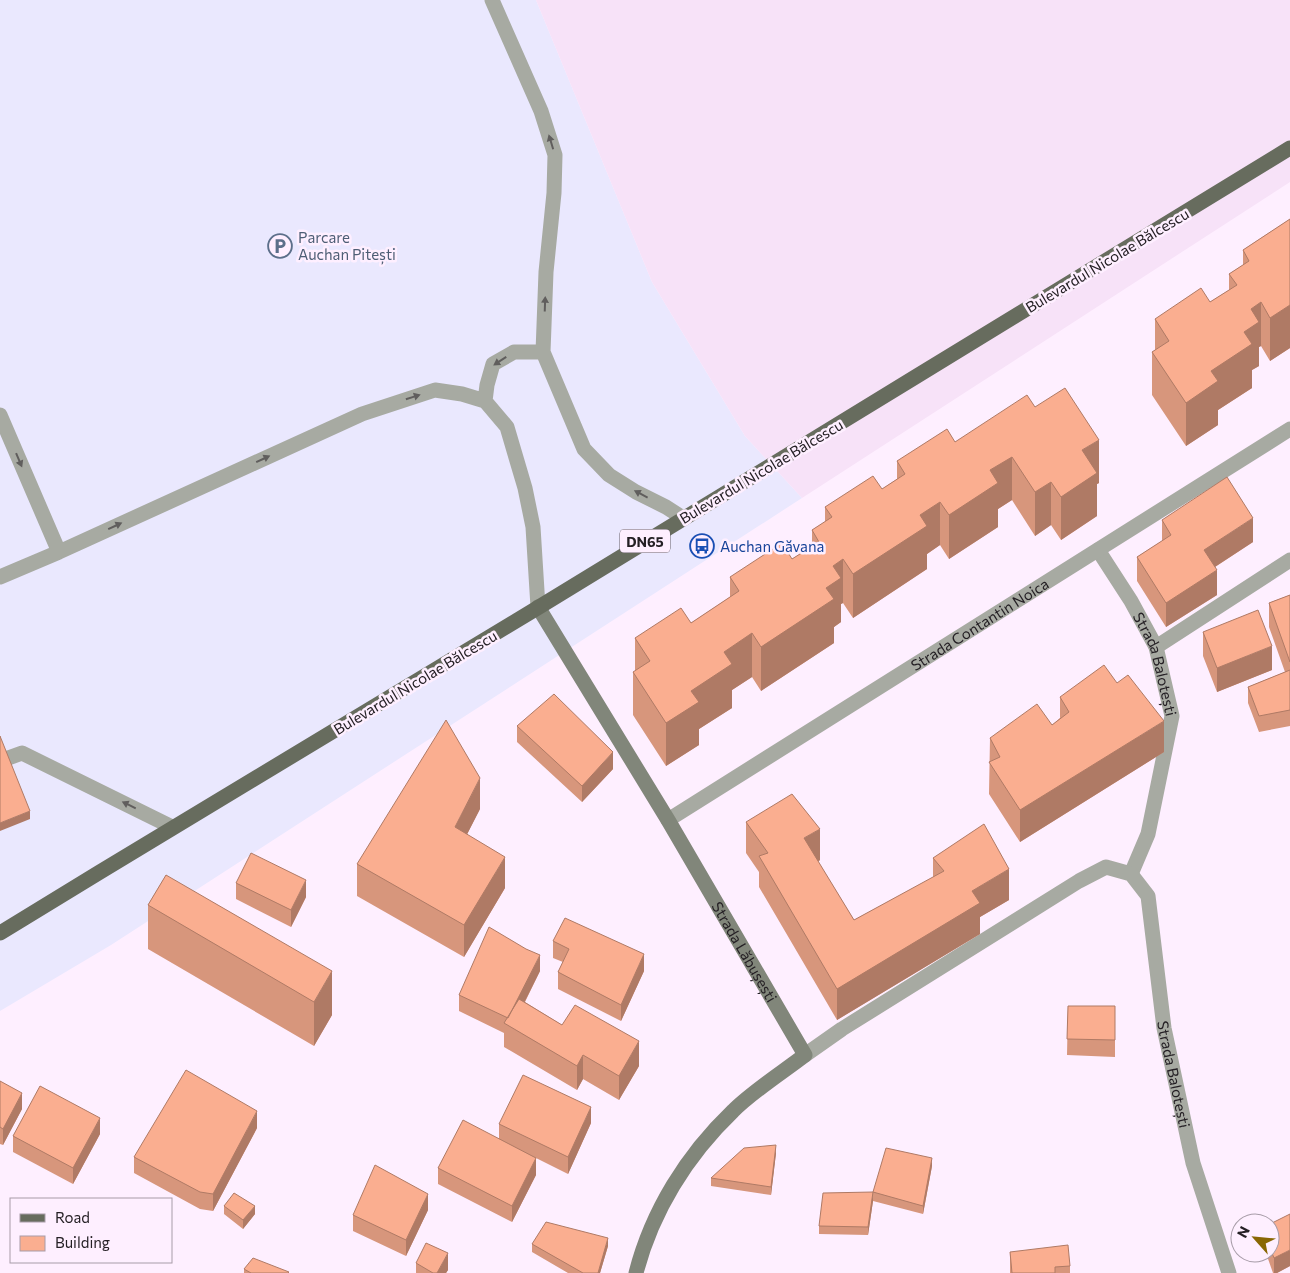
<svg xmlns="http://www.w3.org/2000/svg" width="1290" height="1273" viewBox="0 0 1290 1273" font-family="Commissioner,sans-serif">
<rect width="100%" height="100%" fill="#feefff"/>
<path fill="#eae8fe" d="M0,0H536L652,282L745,436L802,498L111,945L0,1011Z"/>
<path fill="#f7e2f8" d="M536,0H1290V182L802,498L745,436L652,282Z"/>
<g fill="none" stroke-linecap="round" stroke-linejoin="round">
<path stroke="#a7aaa2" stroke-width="15" d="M492,0L541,111L555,155L554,193L546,272L543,352L584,449L609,475L636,492L666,507L683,518
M485,401L487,385L493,364L514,352H543
M0,415L59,552L362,414L435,390L462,394L485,401L507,427L525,488L533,527L538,607
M0,577L59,552
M1156,647L1290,560
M0,761L22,753L172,827"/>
<g stroke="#a7aaa2" stroke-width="15">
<path id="s1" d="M1098,550L1131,601L1156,647L1172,716L1148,834L1131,874"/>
<path id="s2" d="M668,820L1290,429"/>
<path id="s3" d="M805,1055L842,1029L1079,881L1106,867L1131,874L1148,896L1164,1028L1193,1163L1229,1273"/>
</g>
<path stroke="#81867a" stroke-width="15" id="s4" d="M538,607L668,820L805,1055C783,1072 753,1091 733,1111C687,1155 652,1211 636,1273"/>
<path stroke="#676c5e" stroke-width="15" d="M0,933C179,823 360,716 539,607C789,454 1040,301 1290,148"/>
</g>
<path fill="#d7967c" d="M1290,219V348L1270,361L1261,346L1259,347V366L1252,370V388L1218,410V425L1186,446L1152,395V352L1155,350V319L1210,302L1229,290V274L1243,265V250Z
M1035,407L1099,483L1097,484V516L1061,540L1051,525L1035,536L1012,500L998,509V527L949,559L940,545L927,554V569L853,618L843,603L841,604V622L834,627V643L761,691L752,677L732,690V708L699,729V745L666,766L633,715V672L635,671V638L691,623L730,597V577L792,559L812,546V530L825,522V507L882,489L897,479V461L955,442Z
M1162,520L1253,542L1215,567L1217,595L1166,627L1137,581V557L1162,541Z
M1290,595V726L1259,732L1248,703V687L1285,672L1269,627V603Z
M1203,632L1272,670L1217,692L1203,656Z
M1060,697L1164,752L1020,842L989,794L990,738L1052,725L1060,718Z
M517,726L613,769L582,802L517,742Z
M480,809L467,834L505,888L464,957L357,896V864Z
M746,822L820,860L818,862L854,920L933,878V858L1009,900L980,917V934L837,1020L759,887V872L746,853Z
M166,875L332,1015L314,1046L148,949V905Z
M236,883L306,897L291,927L236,899Z
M553,941L644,971L621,1021L558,989V972L563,962L553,958Z
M526,949L540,971L525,1002L562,1025L639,1066L619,1100L583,1079L577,1090L504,1047V1033L459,1011V995Z
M1068,1006H1115V1057L1067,1055Z
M0,1081L22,1109L3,1145L0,1144Z
M591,1123L568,1174L536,1158V1175L512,1222L438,1184V1168L499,1139V1124Z
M257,1128L213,1211L200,1209L134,1173V1157Z
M100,1134L73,1184L13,1152V1136Z
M776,1153L771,1195L711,1186V1178Z
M932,1166L923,1214L873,1201L868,1235L819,1234V1226L873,1192Z
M224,1206L255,1214L243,1229L224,1214Z
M428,1210L406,1256L353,1231V1215Z
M1270,1224L1290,1266L1277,1273H1273L1266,1253H1270Z
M532,1244L608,1246L600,1273H568L532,1252Z
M1010,1252L1070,1266V1273H1010Z
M416,1263L448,1270L446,1273H416Z
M244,1269L289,1273H244Z"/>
<path fill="#af7a65" d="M1261,302V346L1259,347V366L1252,370V388L1218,410V425L1186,446V403L1211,371L1244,332L1251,309Z
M1290,305V348L1270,361V318Z
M1099,440V483L1097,484V516L1061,540V497L1082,450Z
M1012,457V500L998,509V527L949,559V515L990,470Z
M1051,482V525L1035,536V492Z
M940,502V545L927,554V569L853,618V574L920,515Z
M1253,518V542L1204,574V550Z
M843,559V603L841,604V622L834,627V643L761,691V647L826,588L833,566Z
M1217,570V595L1166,627V603Z
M752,633V677L732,690V708L699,729V745L666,766V723L691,691L724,652Z
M1272,646V670L1217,692V668Z
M1164,721V752L1020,842V810Z
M613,752V769L582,802V786Z
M480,778V809L455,858V827Z
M30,811V819L0,831V823Z
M820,829V860L804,869V838Z
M505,857V888L464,957V925Z
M1009,869V900L980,917V934L837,1020V989L972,891Z
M306,880V897L291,927V910Z
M644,954V971L621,1021V1005Z
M540,955V971L512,1027L508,1018Z
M332,971V1015L314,1046V1002Z
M639,1041V1066L619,1100V1076Z
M583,1055V1079L577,1090V1066Z
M22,1093V1109L3,1145V1129Z
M591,1107V1123L568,1174V1157Z
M257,1111V1128L213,1211V1194Z
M100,1118V1134L73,1184V1168Z
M776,1145V1153L771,1195V1187Z
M536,1158V1175L512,1222V1206Z
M932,1158V1166L923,1214V1206Z
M873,1192V1201L868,1235V1227Z
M428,1194V1210L406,1256V1240Z
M255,1206V1214L243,1229V1220Z
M608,1238V1246L600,1273H598Z
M1290,1250V1266L1277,1273H1274V1258Z
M448,1253V1270L446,1273H437Z"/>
<path fill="#faae90" stroke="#af7a65" d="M1290,219V305L1270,318L1261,302L1251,309L1259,322L1244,332L1252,344L1211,371L1218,381L1186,403L1152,352L1169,341L1155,319L1201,288L1210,302L1237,285L1229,274L1249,261L1243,250Z
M1065,388L1099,440L1082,450L1097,473L1061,497L1051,482L1035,492L1012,457L990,470L998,483L949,515L940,502L920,515L927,526L853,574L843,559L833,566L841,578L826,588L834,599L761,647L752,633L724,652L732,664L691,691L699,702L666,723L633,672L650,661L635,638L681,608L691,623L739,591L730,577L782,543L792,559L819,542L812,530L832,517L825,507L873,476L882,489L905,474L897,461L947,429L955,442L1027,395L1035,407Z
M1227,477L1253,518L1204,550L1217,570L1166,603L1137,557L1171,535L1162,520Z
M1290,595V662L1269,603Z
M1258,610L1272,646L1217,668L1203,632Z
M1104,665L1117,683L1128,675L1164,721L1020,810L989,762L1000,757L990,738L1037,704L1052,725L1069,712L1060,697Z
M1290,670V710L1259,716L1248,687Z
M554,694L613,752L582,786L517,726Z
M446,720L480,778L455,827L505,857L464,925L357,864Z
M0,736L30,811L0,823Z
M792,794L820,829L804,838L854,920L944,871L933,858L984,824L1009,869L972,891L980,903L837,989L759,856L768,853L746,822Z
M251,853L306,880L291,910L236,883Z
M166,875L332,971L314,1002L148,905Z
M565,918L644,954L621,1005L558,972L569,949L553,941Z
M489,927L526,949L540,955L508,1018L459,995Z
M519,999L562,1025L575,1005L639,1041L619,1076L583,1055L577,1066L504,1023Z
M1068,1006H1115V1040L1067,1039Z
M186,1070L257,1111L213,1194L200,1192L134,1157Z
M523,1075L591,1107L568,1157L499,1124Z
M0,1081L22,1093L3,1129L0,1127Z
M40,1086L100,1118L73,1168L13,1136Z
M463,1120L536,1158L512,1206L438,1168Z
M776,1145L771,1187L711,1178L744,1148Z
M886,1148L932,1158L923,1206L873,1192Z
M375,1165L428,1194L406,1240L353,1215Z
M873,1192L868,1227L819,1226L823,1193Z
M234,1193L255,1206L243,1220L224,1206Z
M1290,1214V1250L1274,1258L1270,1248V1224Z
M546,1222L608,1238L598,1273H583L532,1244Z
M426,1243L448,1253L437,1273H433L416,1263Z
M1068,1245L1070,1266L1055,1267V1273H1012L1010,1252Z
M253,1258L289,1272L288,1273H251L244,1269Z"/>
<defs><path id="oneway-solid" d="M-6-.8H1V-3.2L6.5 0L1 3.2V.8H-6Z" transform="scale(1.25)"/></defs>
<g fill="#605e5d">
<use href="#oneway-solid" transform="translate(551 142) rotate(-107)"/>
<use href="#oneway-solid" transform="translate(545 304) rotate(-88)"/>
<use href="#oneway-solid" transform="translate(500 361) rotate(147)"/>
<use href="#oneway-solid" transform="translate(413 397) rotate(-18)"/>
<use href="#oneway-solid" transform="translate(263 459) rotate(-25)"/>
<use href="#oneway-solid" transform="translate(19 460) rotate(67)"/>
<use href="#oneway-solid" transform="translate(641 494) rotate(-152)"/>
<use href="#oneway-solid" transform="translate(115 526) rotate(-25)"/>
<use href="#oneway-solid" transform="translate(129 805) rotate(-154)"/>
</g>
<defs>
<g id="parking-ring" transform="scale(1.25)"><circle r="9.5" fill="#feefff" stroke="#5c6f8a" stroke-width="1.5"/><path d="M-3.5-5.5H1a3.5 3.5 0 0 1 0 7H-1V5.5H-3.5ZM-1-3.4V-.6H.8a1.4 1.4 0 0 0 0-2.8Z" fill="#5c6f8a"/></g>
<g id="bus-ring" transform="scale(1.25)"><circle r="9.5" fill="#feefff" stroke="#1a4fb4" stroke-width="1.5"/><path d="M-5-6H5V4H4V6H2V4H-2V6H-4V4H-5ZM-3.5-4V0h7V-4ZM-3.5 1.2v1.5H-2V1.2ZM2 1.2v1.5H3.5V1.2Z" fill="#1a4fb4"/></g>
</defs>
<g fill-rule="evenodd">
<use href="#parking-ring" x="280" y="246"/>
<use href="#bus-ring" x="702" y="546"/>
</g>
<g text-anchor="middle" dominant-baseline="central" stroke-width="5" stroke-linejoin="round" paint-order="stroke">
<rect fill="#feefff" stroke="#665e66" stroke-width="1" x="620" y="529.5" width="50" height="23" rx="4"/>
<g font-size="14" font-weight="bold" fill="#252025">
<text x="645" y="541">DN65</text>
</g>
<g font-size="15" fill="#4e5e75" stroke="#feefff" text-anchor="start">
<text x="298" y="237">Parcare<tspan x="298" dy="17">Auchan Pitești</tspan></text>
</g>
<g font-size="15" fill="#252025" stroke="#feefff">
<text transform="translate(1107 260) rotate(-31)">Bulevardul Nicolae Bălcescu</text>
<text transform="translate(761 471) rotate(-31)">Bulevardul Nicolae Bălcescu</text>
<text stroke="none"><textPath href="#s2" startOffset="368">Strada Contantin Noica</textPath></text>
<text stroke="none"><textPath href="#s1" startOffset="129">Strada Balotești</textPath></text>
<text transform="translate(415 682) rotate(-31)">Bulevardul Nicolae Bălcescu</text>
<text stroke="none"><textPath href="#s4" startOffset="402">Strada Lăbușești</textPath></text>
<text stroke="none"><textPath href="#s3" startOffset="589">Strada Balotești</textPath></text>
</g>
<g font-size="15" fill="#164399" stroke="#feefff" text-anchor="start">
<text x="720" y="546">Auchan Găvana</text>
</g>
</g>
<rect x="10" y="1198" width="162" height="65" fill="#feefff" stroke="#a79ca8"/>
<rect x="20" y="1214" width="25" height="8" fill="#676c5e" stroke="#a79ca8"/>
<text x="55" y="1223" font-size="15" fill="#252025">Road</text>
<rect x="20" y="1236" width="25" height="15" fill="#faae90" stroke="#a79ca8"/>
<text x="55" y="1248" font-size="15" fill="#252025">Building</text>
<g transform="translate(1255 1238) rotate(297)"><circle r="24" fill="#feefff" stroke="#a79ca8"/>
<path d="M0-4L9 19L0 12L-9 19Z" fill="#896704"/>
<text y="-8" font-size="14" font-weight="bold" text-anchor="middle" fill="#252025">N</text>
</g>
</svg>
